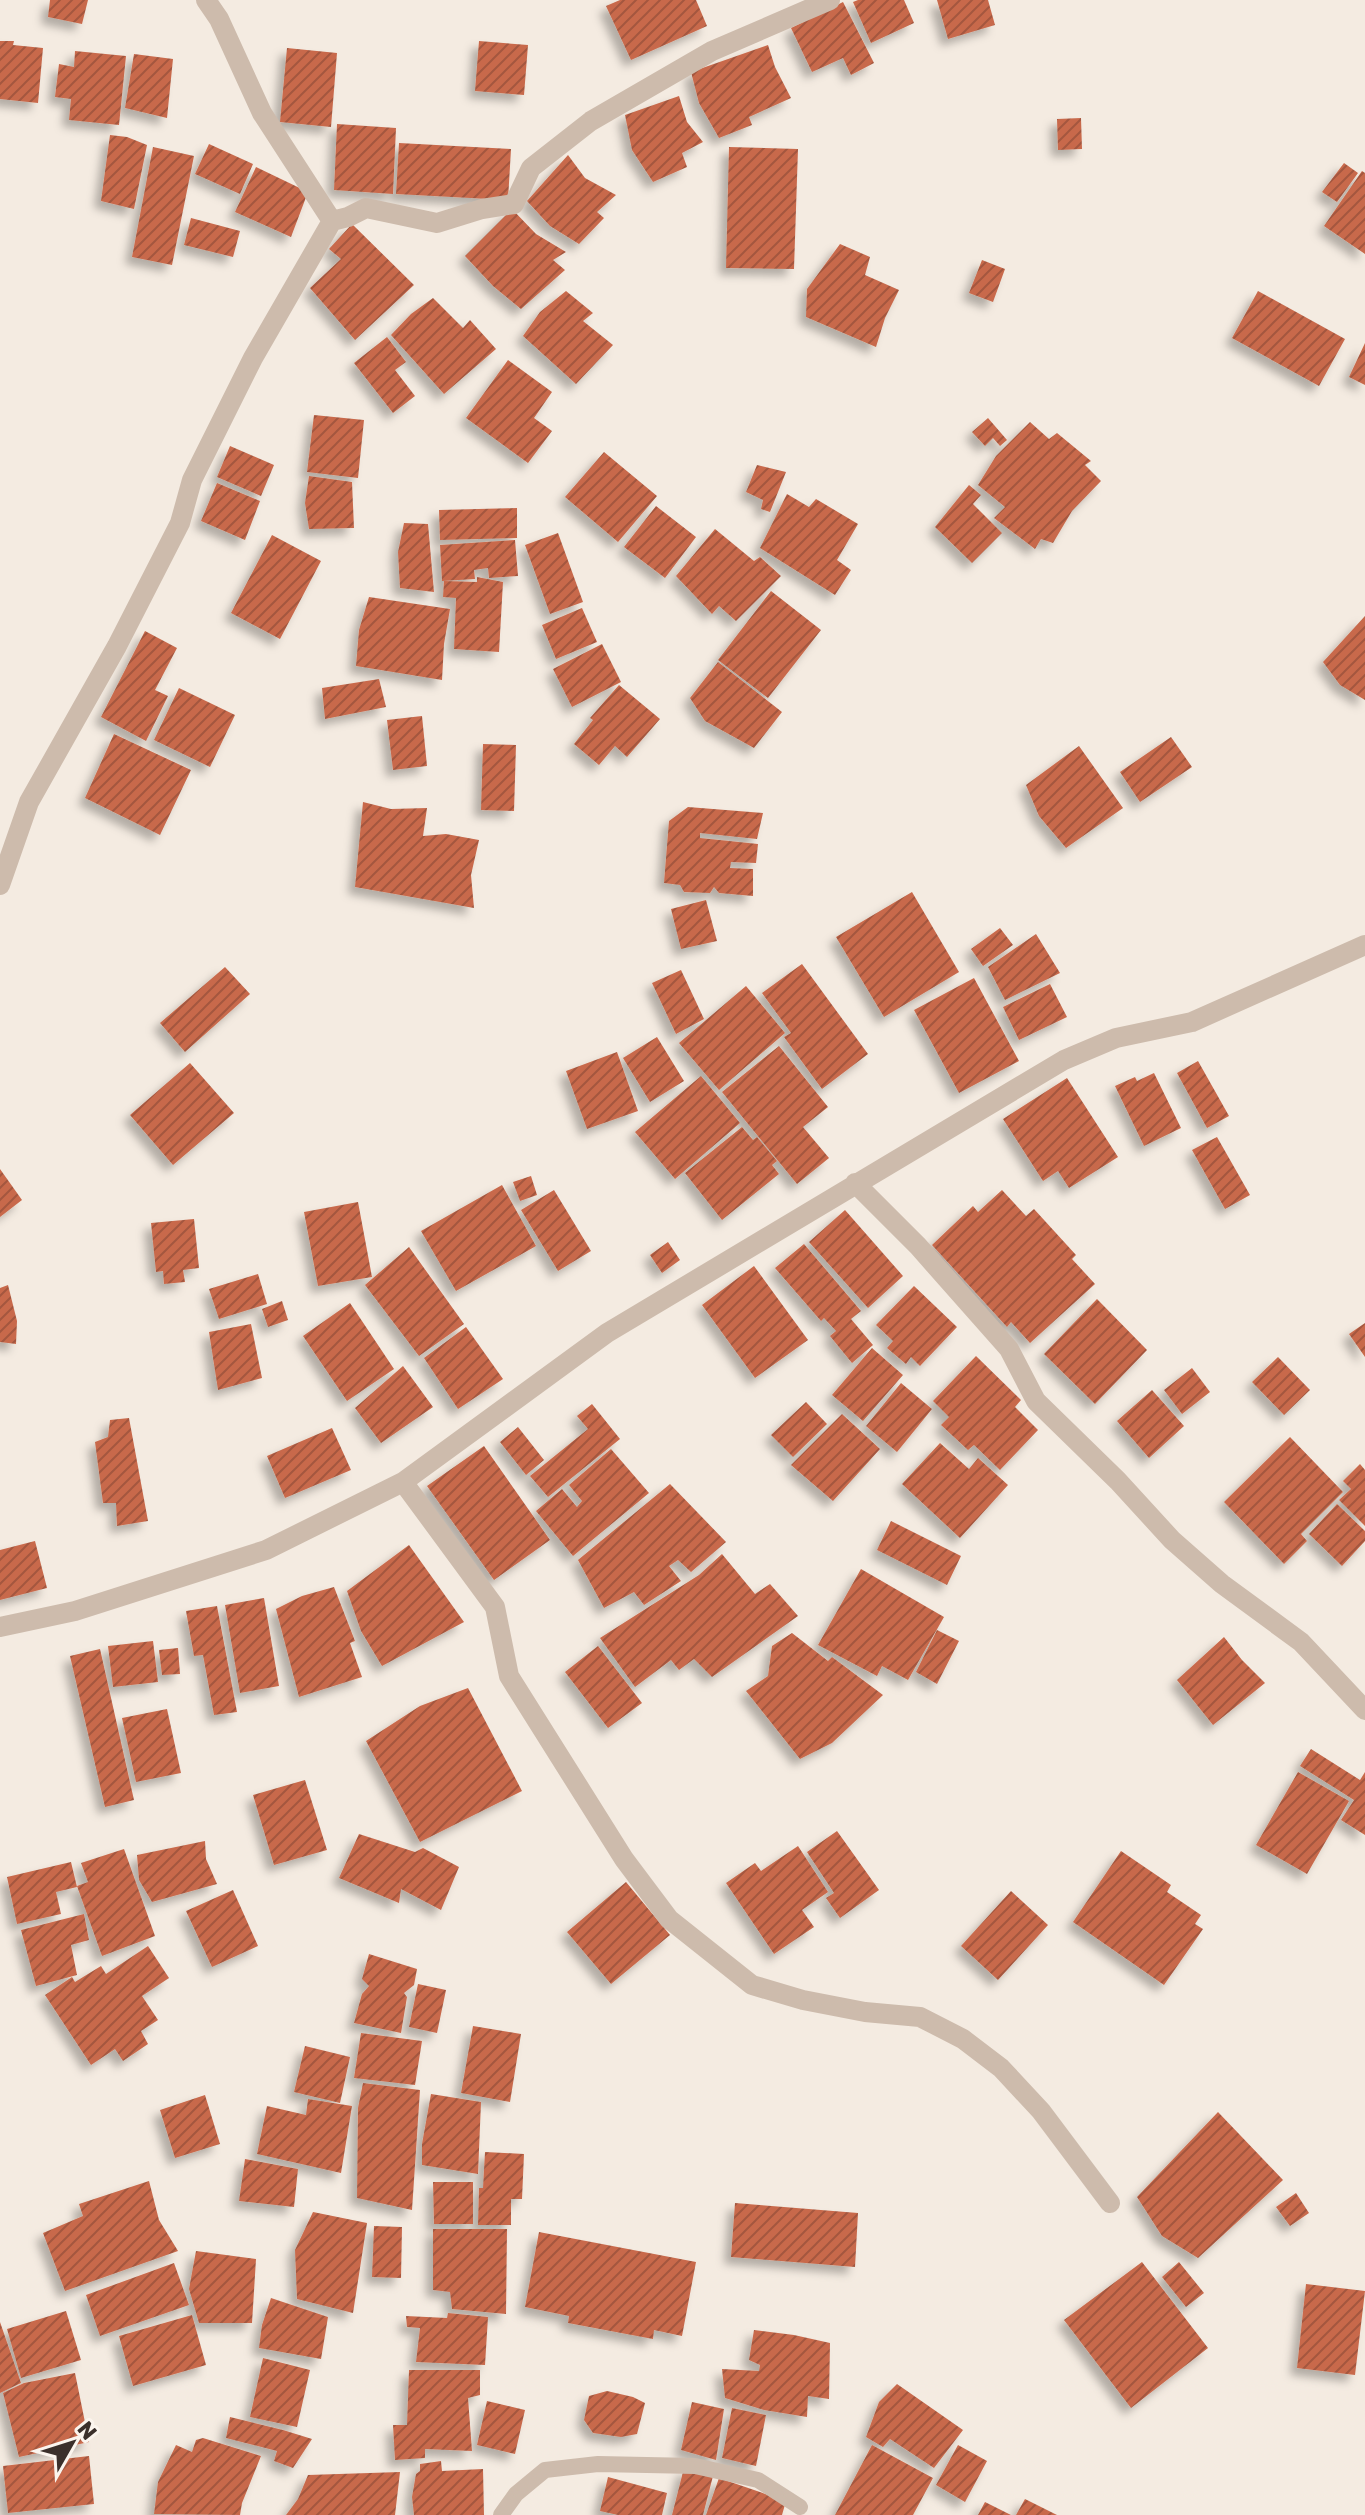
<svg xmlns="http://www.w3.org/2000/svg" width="1365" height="2515" viewBox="0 0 1365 2515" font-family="Rubik,sans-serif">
<defs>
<pattern id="building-hatch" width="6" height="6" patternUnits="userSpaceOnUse" patternTransform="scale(2)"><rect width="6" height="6" fill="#c8694b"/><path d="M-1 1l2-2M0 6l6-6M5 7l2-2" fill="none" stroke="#a4573f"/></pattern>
<filter id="shadow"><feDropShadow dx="-7" dy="7" stdDeviation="4" flood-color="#0004"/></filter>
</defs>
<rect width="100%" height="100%" fill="#f4ebe1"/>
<path fill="url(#building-hatch)" filter="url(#shadow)" d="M50,0H88L82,24L48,17Z
M620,0H696L707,26L631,60L606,6Z
M858,0H904L914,23L871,43L853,2Z
M937,0H988L995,25L948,39Z
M843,2L874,63L851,75L843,58L812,72L791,28Z
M0,41H14L13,45L43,48L38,103L0,99Z
M479,41L528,45L524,95L475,91Z
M768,45L775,67L791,98L749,117L752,125L719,138L699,103L691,72Z
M287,48L337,53L331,127L280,122Z
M75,51L126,56L119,125L69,120L71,99L55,97L59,64L74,67Z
M134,54L173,59L167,118L125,108Z
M679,96L687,122L703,142L682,153L687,167L653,182L632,150L625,115Z
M1081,118L1082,149L1058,150L1057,119Z
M337,124L396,128L393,194L334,190Z
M110,135L127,137L147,145L134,209L101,201Z
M399,143L511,149L508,200L396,194Z
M209,144L253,164L240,194L195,174Z
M153,147L194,156L172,265L132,257Z
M729,147L798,149L794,269L726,268Z
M568,155L585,178L616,195L597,212L604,218L579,244L550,226L527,201Z
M1344,163L1358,173L1337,202L1322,192Z
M256,167L308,192L291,237L235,212Z
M1362,171L1365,173V254L1324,226Z
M512,209L536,234L566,252L553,260L565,270L521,309L493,286L465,256Z
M191,218L240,231L233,257L184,245Z
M352,224L414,285L355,340L310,288L341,259L329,249Z
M840,244L870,257L865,275L899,290L885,318L876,347L806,317L807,289Z
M982,260L1005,269L993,302L969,293Z
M566,291L593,313L583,321L613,345L576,384L523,336L540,312Z
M1258,291L1345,339L1319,386L1232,338Z
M433,298L463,328L470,320L496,349L444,394L391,335L411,314Z
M387,337L406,362L395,370L415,396L393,413L354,363Z
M1365,343V385L1349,377Z
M508,360L552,392L534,418L552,431L528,463L466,418Z
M314,415L364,420L358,478L307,472Z
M988,418L1007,440L1000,446L993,438L985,446L972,432Z
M1030,422L1049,439L1057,433L1091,461L1085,465L1101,481L1072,511L1053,543L1041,539L1035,549L994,518L1005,507L978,485L996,456Z
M230,446L274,465L261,496L217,477Z
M604,452L657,496L618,542L565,497Z
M757,465L786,472L770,512L761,509L763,500L746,492Z
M309,476L352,482L354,528L309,529L305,503Z
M217,483L260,501L245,540L201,521Z
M969,485L981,495L973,504L1002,533L972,563L935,527Z
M787,494L809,507L816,499L858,524L837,560L851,570L835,595L760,548Z
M656,506L696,537L665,578L624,547Z
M517,508V538L440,540L439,510Z
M404,523L428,524L434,592L400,588L398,552Z
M715,529L754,561L760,557L781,576L736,621L719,606L712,614L676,576Z
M558,533L583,602L550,614L525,545Z
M272,535L321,561L280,639L231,613Z
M515,540L518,576L489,578L488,568L474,570L475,579L442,581L440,545Z
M477,577L503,582L499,652L454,649L456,598L443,597L444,581L477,582Z
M771,591L821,630L768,698L718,660Z
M369,597L450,609L444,644L442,680L356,666L359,630Z
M582,608L597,642L556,659L542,625Z
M1365,616V700L1340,685L1323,662Z
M145,631L177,648L155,690L168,696L146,741L101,717Z
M602,644L621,682L572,707L553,669Z
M718,662L782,712L754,748L705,721L690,698Z
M379,679L386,707L325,719L322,688Z
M619,685L660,719L627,757L615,746L599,765L574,744L593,720L590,718Z
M179,688L235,715L210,767L154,740Z
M422,716L427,766L393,770L387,720Z
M114,734L191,770L160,835L85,798Z
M1171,737L1192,767L1140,802L1120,772Z
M483,744L516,745L514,811L481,810Z
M1079,746L1123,808L1066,848L1039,816L1026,785Z
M363,802L391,809L427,808L423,836L446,834L479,840L471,875L474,908L355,887Z
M688,807L763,813L757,839L700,833V838L758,844L756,863L731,862L730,868L753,869V896L719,893L714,887L710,893L684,892L680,885L664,883L669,821Z
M912,892L959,972L884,1017L836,937Z
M706,900L717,941L681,949L671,909Z
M1000,928L1013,945L983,966L971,949Z
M1036,934L1060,973L1005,1000L988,967Z
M802,964L868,1054L822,1089L784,1037L791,1033L762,993Z
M225,967L250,994L185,1052L160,1023Z
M681,970L704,1019L676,1034L652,983Z
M974,978L1019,1061L959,1093L914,1010Z
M1050,984L1067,1017L1019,1040L1003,1007Z
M746,986L785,1033L719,1090L679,1043Z
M657,1037L684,1081L650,1102L623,1058Z
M779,1046L828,1107L803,1127L829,1158L797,1184L722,1092Z
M617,1052L638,1111L587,1129L566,1071Z
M1198,1061L1229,1116L1207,1128L1177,1073Z
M190,1063L234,1113L173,1165L130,1115Z
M1154,1073L1181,1128L1144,1146L1115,1086L1135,1077L1137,1081Z
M701,1076L740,1123L675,1179L635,1132Z
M1067,1078L1118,1157L1069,1188L1058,1171L1043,1181L1003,1119Z
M742,1127L753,1140L757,1137L777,1161L772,1165L779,1174L722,1220L685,1173Z
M1217,1137L1250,1195L1225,1209L1192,1150Z
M0,1169L22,1200L0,1217Z
M531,1176L537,1195L520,1201L513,1182Z
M502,1185L536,1246L456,1291L421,1231Z
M554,1190L591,1251L558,1271L521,1210Z
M1002,1190L1026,1216L1034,1209L1076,1255L1072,1259L1095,1284L1030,1343L1011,1322L1007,1327L932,1245L973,1206L978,1212Z
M358,1202L372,1277L318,1286L304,1212Z
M845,1210L903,1276L868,1308L809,1242Z
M194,1219L199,1268L183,1270L185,1282L164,1284L163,1271L156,1272L151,1223Z
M668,1242L680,1260L662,1273L650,1255Z
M804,1244L861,1311L851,1319L873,1345L852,1363L830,1336L836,1331L824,1318L821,1321L775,1268Z
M409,1247L464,1324L419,1356L365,1285Z
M754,1266L808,1340L755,1378L702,1305Z
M258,1274L267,1304L219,1319L209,1289Z
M8,1285L17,1321L16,1344L0,1342V1288Z
M914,1286L957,1327L920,1366L911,1357L906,1364L887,1348L893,1341L876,1325Z
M1097,1299L1147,1350L1095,1404L1044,1354Z
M282,1301L288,1320L268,1327L262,1309Z
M350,1303L394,1369L347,1401L303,1336Z
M1365,1323V1357L1349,1334Z
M251,1324L262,1378L218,1390L209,1332Z
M466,1327L503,1379L458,1409L424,1358Z
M872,1348L903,1375L863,1421L832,1395Z
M976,1356L1021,1400L1015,1407L1038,1430L1000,1470L974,1445L968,1450L941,1425L949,1417L933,1401Z
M1278,1357L1310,1390L1284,1415L1252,1382Z
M403,1366L433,1407L381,1443L355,1408Z
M1192,1368L1210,1392L1182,1414L1164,1390Z
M901,1383L932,1409L897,1452L866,1426Z
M1152,1390L1184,1426L1149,1458L1117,1421Z
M806,1402L827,1424L793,1457L771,1435Z
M592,1404L620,1439L548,1497L530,1476L588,1429L577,1416Z
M842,1414L880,1449L833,1501L791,1465Z
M129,1418L148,1521L117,1526L116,1503H103L95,1442L108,1437L110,1420Z
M518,1427L544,1460L526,1475L500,1442Z
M332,1428L351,1470L285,1498L267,1456Z
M1290,1437L1343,1492L1301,1534L1307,1541L1284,1564L1224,1502Z
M940,1443L969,1469L978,1458L1008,1485L960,1538L902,1484Z
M484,1446L550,1540L494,1580L427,1486Z
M611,1449L649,1493L573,1556L536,1511L562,1489L577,1507L582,1501L569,1485Z
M1360,1464L1365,1470V1526L1339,1500L1351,1489L1343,1481Z
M670,1484L726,1542L691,1572L678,1560L669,1566L681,1581L644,1605L634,1592L604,1608L578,1560Z
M1337,1504L1365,1531V1541L1342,1566L1309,1534Z
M891,1521L961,1556L947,1585L877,1550Z
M35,1541L47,1588L0,1600V1550Z
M409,1545L464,1622L382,1666L361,1631L347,1591Z
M722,1554L755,1594L770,1584L798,1616L712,1677L694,1659L679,1670L671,1660L635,1687L600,1638L699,1575Z
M861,1569L944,1617L908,1680L882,1666L877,1676L818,1645Z
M334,1587L355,1641L350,1643L362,1677L299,1697L276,1609L302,1596Z
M264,1598L279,1686L240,1693L225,1605Z
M217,1606L237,1712L214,1715L203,1655L194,1656L186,1611Z
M937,1630L959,1641L937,1684L916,1672Z
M792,1633L828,1661L832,1657L883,1695L832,1743L800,1759L746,1691L768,1676L772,1646Z
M1224,1637L1242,1660L1265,1683L1213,1725L1177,1680Z
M153,1641L158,1682L113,1687L108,1646Z
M598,1646L642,1703L608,1728L565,1672Z
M178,1648L180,1674L162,1675L159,1650Z
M100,1649L134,1800L105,1807L70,1656Z
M468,1688L522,1791L420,1842L366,1741L420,1706Z
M167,1709L181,1773L136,1782L122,1718Z
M1311,1749L1360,1780L1365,1772V1835L1341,1820L1354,1800L1300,1766Z
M1298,1772L1349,1801L1307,1874L1256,1845Z
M305,1780L327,1850L274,1865L253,1795Z
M837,1831L879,1890L840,1918L826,1898L834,1893L807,1852Z
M359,1834L415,1852L423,1848L459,1867L441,1910L401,1889L399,1903L339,1878Z
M205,1841L206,1859L217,1884L152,1902L139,1880L137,1855Z
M798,1846L828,1892L802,1910L814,1927L774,1954L726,1883L755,1863L761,1871Z
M124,1849L155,1936L102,1956L77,1886L88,1882L81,1863Z
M1121,1851L1171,1885L1167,1892L1201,1915L1195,1924L1203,1929L1164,1985L1073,1922Z
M71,1862L77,1887L56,1892L61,1914L17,1924L7,1877Z
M626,1882L670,1935L611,1984L567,1932Z
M233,1890L258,1946L212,1967L186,1911Z
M1011,1891L1048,1925L998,1980L961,1946Z
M84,1914L89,1940L71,1945L77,1975L36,1986L21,1930Z
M148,1946L169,1978L142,1996L158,2020L141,2031L148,2044L123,2061L115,2049L91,2065L45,1995L72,1977L75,1982L101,1966L106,1974Z
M369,1954L417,1969L414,1985L404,1993L407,1997L401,2033L354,2023L362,1994L369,1986L362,1979Z
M418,1984L446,1990L437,2033L409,2027Z
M473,2026L521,2034L510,2102L461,2093Z
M361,2033L422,2041L415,2085L354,2078Z
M305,2046L350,2057L340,2103L294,2092Z
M363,2083L420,2090L412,2210L357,2198L358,2108Z
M431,2094L481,2102L478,2174L422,2165V2144Z
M205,2095L220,2144L175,2158L160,2110Z
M308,2099L352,2106L341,2173L257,2154L267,2106L306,2115Z
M1218,2112L1283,2180L1198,2258L1162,2236L1137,2197Z
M485,2152L524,2154L522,2199H511V2225H478L479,2188H483Z
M245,2159L298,2169L294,2207L239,2201Z
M149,2181L159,2220L178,2251L65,2291L43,2233L83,2216L79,2204Z
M433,2182H473V2224H434Z
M1296,2193L1309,2213L1290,2226L1276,2207Z
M735,2203L858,2213L855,2267L731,2257Z
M313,2212L367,2223L353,2313L297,2299L295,2250Z
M374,2226L402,2227L401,2278L372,2277Z
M433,2229H507L506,2314L452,2309L450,2292L433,2290Z
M539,2232L696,2262L682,2336L654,2330L653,2339L568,2323L569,2316L525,2307Z
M196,2251L256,2259L252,2323H199L189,2289Z
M1142,2262L1208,2348L1131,2408L1064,2320Z
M1179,2262L1204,2293L1186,2307L1162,2277Z
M174,2263L189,2305L100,2336L86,2295Z
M1306,2284L1365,2291L1355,2375L1297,2368Z
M271,2298L328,2317L321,2359L259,2348L262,2325Z
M66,2311L81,2360L21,2378L7,2329Z
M448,2313L488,2317L485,2365L416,2362L420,2328L407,2327L406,2316L447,2318Z
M192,2315L206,2365L133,2386L119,2336Z
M0,2322L21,2383L0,2393Z
M754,2330L794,2335L830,2343L829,2399L808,2396L807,2417L764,2410L725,2398L722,2369L759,2371L760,2365L749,2360Z
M263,2358L310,2370L297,2427L250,2417Z
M409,2370H480V2395L468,2398L472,2451L425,2449V2458L395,2460L393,2425H407Z
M75,2373L89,2442L19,2457L3,2393L24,2383Z
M897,2384L963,2430L934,2468L890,2439L883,2447L866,2437L879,2402Z
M607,2391L633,2397L645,2403L637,2434L621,2437L593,2433L584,2420L589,2396Z
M487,2401L525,2410L515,2454L477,2445Z
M692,2402L724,2409L716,2460L681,2450Z
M732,2408L766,2415L756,2466L722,2458Z
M230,2417L283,2430L312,2439L293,2468L274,2461L277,2451L226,2438Z
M203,2438L261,2456L242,2503L240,2515L154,2514L158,2482L176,2445L192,2452L196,2440Z
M872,2445L933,2478L913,2515H835Z
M958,2445L987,2461L965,2502L936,2485Z
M89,2456L94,2504L8,2513L3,2466Z
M441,2461L442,2471L483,2469L484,2515H414L412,2497L416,2474L420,2471V2464Z
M684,2468L713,2476L703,2515H672Z
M400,2472L395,2515H286L298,2499L308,2475Z
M608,2477L667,2493L662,2515H618L600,2511Z
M719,2478L786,2501L782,2515H706Z
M1025,2499L1057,2515H1016Z
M985,2502L1011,2515H978Z"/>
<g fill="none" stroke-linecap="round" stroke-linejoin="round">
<path stroke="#cdbbac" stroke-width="16" d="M501,2515L516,2494L545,2470L598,2464L695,2466L758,2480L800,2507"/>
<path stroke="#cdbbac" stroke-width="20" d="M206,0L219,19L262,113L332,221
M0,885L29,802L117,646L180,523L192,480L253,358L332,221L348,217L366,208L437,223L482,209L514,204L531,168L591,121L712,51L830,0
M855,1183L918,1246L1009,1349L1036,1401L1118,1481L1172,1540L1222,1584L1301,1642L1365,1710
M403,1482L495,1607L509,1676L624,1859L669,1919L752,1985L803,2000L865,2012L920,2017L963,2039L1001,2068L1041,2111L1110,2203
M0,1627L75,1611L266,1550L403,1482L607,1333L1064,1060L1116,1038L1192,1022L1365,945"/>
</g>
<g transform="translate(72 2443) rotate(51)" stroke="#fbf5ee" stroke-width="6" paint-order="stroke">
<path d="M0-6L14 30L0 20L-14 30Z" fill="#3b302b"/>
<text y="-12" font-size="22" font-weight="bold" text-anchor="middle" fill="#3b302b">N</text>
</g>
</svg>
